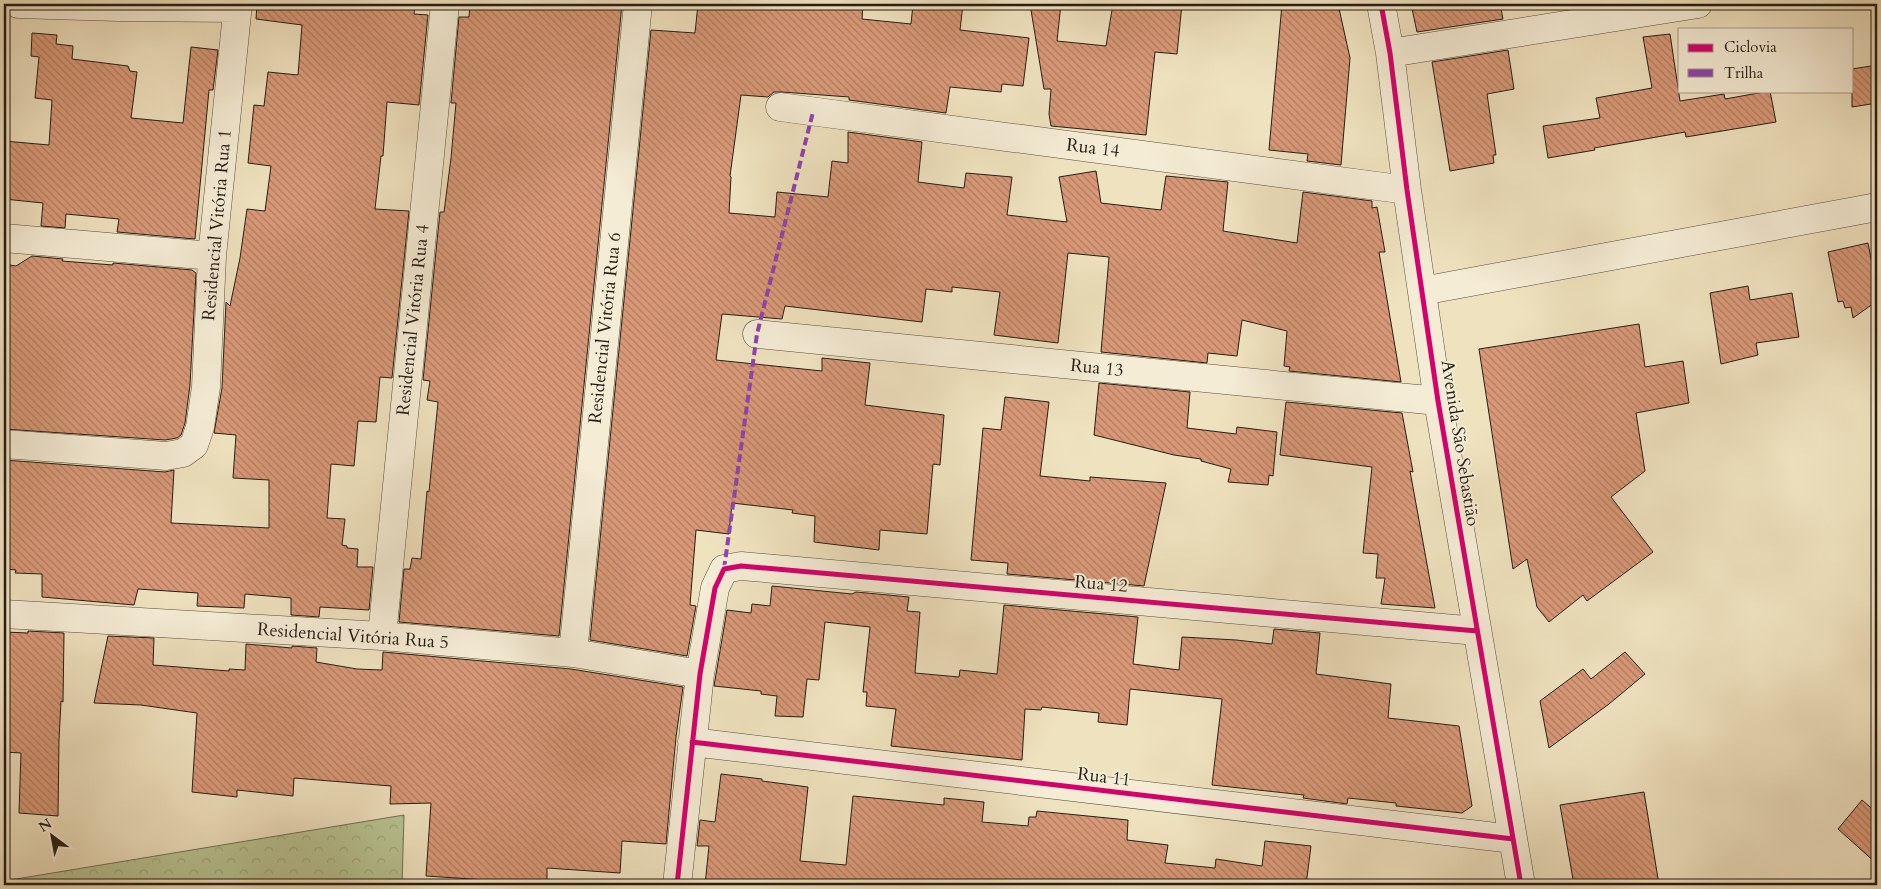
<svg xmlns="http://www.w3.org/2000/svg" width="1881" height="889" viewBox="0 0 1881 889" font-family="Cardo,serif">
<defs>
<pattern id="forest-crowns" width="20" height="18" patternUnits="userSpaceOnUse" patternTransform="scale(1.25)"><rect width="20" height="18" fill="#b9c392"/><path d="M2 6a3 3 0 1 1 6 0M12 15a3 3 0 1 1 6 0" fill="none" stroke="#9fa77d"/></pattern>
<pattern id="building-back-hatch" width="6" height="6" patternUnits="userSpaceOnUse" patternTransform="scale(1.25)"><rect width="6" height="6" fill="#d99978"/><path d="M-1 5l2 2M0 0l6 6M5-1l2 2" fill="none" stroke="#b07c61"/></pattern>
</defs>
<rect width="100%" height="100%" fill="#efe2bf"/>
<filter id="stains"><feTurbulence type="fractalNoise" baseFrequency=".004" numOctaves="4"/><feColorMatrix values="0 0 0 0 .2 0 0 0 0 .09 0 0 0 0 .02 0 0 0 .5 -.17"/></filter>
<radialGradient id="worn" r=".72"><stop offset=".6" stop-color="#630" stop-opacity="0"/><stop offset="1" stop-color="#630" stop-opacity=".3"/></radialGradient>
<path fill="url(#forest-crowns)" stroke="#707053" d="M404,815L402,885H4V881Z"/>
<path fill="url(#building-back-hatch)" stroke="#261d14" d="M257,4H415L414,14L428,15L419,105L387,102L383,156H381L375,209L409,211L392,378L380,377L376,422L358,421L354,466L331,464L327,518L345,519L342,545L347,546V548L358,549L357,567H373L369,610L320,607L319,617L291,615V598L245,594L244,608L197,606L198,593L138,589L134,605L42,597V574L15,573L16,570L4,569V460L165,472L174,470L171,523L269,528V480L233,478L236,435L214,433L222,388L226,302L230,306L240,258L247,209L265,211L271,166L248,163L254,105L264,106L268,72L298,75L302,25L256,19Z
M470,4H622L559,636L399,622L404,569H410L412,558L421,559L427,491L429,492L438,402L427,400L430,381L423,380L440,212H444L451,158L456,103H451L459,17H469Z
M698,4H863L862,19L911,24L913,4H963L960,30L1029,38L1023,86L1002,84L1001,92L950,87L946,113L849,100V97L782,92H774L768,97L741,95L730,176L731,177L729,213L775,217L777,192L828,197L832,161L848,163V132L922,142L918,182L964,188L966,173L1012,177L1007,215L1067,222L1059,177L1096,171L1101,203L1161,210L1166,176L1228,182L1223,231L1297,243L1303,192L1372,201V208L1377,207L1385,252H1379L1401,382L1289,371L1290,367L1284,366L1287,331L1242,320L1237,356L1208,353L1207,363L1101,352L1109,257L1068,253L1058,343L994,335L1000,292L952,287V292L926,289L922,322L785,306L782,319L722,314L716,360L822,371V358L870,363L865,405L944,415L940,465L933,464L927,534L880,530L879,550L814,542L815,516L792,513L793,510L732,503L729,534L696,530L690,605L696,606L687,656L590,640L651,30L695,33Z
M1030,4H1061L1057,41L1106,46L1113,4H1182L1177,54L1155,52L1146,135L1051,126L1049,114L1051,89H1044Z
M1282,4H1338L1350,58L1341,165L1307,161L1308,154L1269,150Z
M1411,4H1500L1503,19L1417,32Z
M32,33L57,35L56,44L73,46L72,59L128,66L130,71L137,72L131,118L183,123L191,47L218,50L213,90H209L195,239L117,232L119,219L66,214L65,228L41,226L43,203L4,199V141L49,145L52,100L35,98L39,57L31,56Z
M1670,34L1680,101L1724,94L1725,99L1770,91L1776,122L1686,137L1685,132L1594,148L1595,150L1548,158L1543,126L1600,118L1596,98L1652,88L1643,37Z
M1508,50L1514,89L1487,94L1496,155H1493L1494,163L1450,171L1432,62Z
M1877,65V103L1852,107V69Z
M1868,243L1877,290V301L1853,318L1851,307L1845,308L1843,301L1838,302L1828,252Z
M32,256L63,259L62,261L113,265V263L192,270L196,273L190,385L185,423L181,435L177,438L165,440L4,429V264L16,266Z
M1748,286L1750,300L1792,293L1799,337L1756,343L1758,355L1721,364L1710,293Z
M1639,324L1645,367L1683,361L1689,403L1636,413L1645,471L1611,497L1653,552L1587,601L1583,595L1549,622L1537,607L1527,559L1513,569L1479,349Z
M1099,383L1190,392L1187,428L1236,434L1237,427L1277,432L1273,476L1269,475L1268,485L1228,482L1231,469L1201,461V459L1174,455L1094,435Z
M1005,397L1049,402L1040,476L1090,481V477L1166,483L1144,586L1007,574L1008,563L971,560L983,428L1001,430Z
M1286,402L1402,413L1413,472L1410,471L1435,608L1381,604L1385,578H1376L1378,554L1363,553L1372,467L1280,455Z
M772,586L852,594L856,592L909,597L907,611L920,612L915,673L959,677L960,670L997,674L1004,605L1138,617L1133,664L1179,670L1182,637L1236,640L1272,644L1274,629L1320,633L1316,674L1391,684L1388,718L1459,726L1472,806L1462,813L1396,806V803L1348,798L1347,804L1303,798L1304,795L1212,785L1222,699L1130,689L1127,725L1098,722L1099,713L1042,707L1041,710L1025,709L1022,760L891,746L896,709L866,706L867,692H863L870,627L825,622L819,680L807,679L803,717L775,716L777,696L761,694V691L714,686L727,610L751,613L752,604L770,606Z
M28,631L64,633L63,702L61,701L59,740L58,816L19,813L21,753L4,752V632L28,633Z
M108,636L154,638L153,665L229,671V669L245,670L246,644L292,648V646L317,648L316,662L357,669L382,670L383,652L571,669L683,687L676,737L666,844L622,841L620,873L547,868V884L426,876L431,803L390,804L391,786L294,778L293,796L237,790V797L192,792L197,713L141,705L94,703Z
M1625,652L1645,674L1609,704L1549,748L1540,701L1583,669L1591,679Z
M721,774L762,779V781L808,787L800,861L846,865L853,796L944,805V798L984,802L982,822L1028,826L1029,817H1036L1037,811L1128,820L1127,840L1168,845L1165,863L1215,868L1216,859L1262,866L1265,841L1311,846L1306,885H705L709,846H697L700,820L715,822Z
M1644,792L1659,885H1574L1560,805Z
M1862,800L1877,813V864L1838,829Z"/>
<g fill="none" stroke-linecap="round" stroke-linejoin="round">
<g stroke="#584e3f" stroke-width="29">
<path id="minor" d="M18,4L118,7L237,8
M1381,4L1390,53L1407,190L1438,401L1521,885
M1390,53L1698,4
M780,107L1407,190
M4,238L212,256
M1422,291L1877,207
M757,334L1438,401
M4,444L166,456L183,453L194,445L200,427L206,387L212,256L238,4
M4,614L382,636L573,653L700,674
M382,636L445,4
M573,653L638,4
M692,742L1513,839
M677,885L700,674L715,588L724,569L741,566L1477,631"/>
</g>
<use href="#minor" stroke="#f5ecd5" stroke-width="28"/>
<path stroke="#8e44ad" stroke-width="4" stroke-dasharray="8 4" stroke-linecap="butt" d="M724,569L757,334L813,112"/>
<g stroke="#f5ecd5" stroke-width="8">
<path id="cycleway" d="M1381,4L1390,53L1407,190L1438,401L1521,885
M692,742L1513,839
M677,885L700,674L715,588L724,569L741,566L1477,631"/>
</g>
<use href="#cycleway" stroke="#d6006c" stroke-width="5"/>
</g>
<g text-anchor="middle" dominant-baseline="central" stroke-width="4" stroke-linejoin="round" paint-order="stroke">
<g font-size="18" fill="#261d14" stroke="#f5ecd5">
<text transform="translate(1093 148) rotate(7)">Rua 14</text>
<text transform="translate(217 225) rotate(-85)">Residencial Vitória Rua 1</text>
<text transform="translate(413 320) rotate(-84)">Residencial Vitória Rua 4</text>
<text transform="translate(605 328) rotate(-84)">Residencial Vitória Rua 6</text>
<text transform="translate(1097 368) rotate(6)">Rua 13</text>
<text transform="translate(1460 443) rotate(81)">Avenida São Sebastião</text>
<text transform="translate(1101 584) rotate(5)">Rua 12</text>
<text transform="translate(353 636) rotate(4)">Residencial Vitória Rua 5</text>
<text transform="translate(1104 777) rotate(7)">Rua 11</text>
</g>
</g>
<rect width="1881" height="889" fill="none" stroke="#efe2bf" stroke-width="20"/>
<rect x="5" y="5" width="1871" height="879" fill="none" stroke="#261d14" stroke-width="2.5"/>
<rect x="10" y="10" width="1861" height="869" fill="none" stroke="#261d14"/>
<rect x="1678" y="28" width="175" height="65" fill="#f5ecd5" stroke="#a29988"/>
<rect x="1688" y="44" width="25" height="8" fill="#d6006c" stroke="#a29988"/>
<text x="1724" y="52" font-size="15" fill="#261d14">Ciclovia</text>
<rect x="1688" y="69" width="25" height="8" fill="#8e44ad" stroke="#a29988"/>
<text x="1724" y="78" font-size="15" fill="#261d14">Trilha</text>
<g transform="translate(52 836) rotate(328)" stroke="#f5ecd5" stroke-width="4" paint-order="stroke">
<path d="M0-4L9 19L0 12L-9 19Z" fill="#261d14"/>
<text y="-8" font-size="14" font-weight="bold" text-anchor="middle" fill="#261d14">N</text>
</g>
<rect width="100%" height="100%" filter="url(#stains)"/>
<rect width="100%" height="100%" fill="url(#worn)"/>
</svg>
